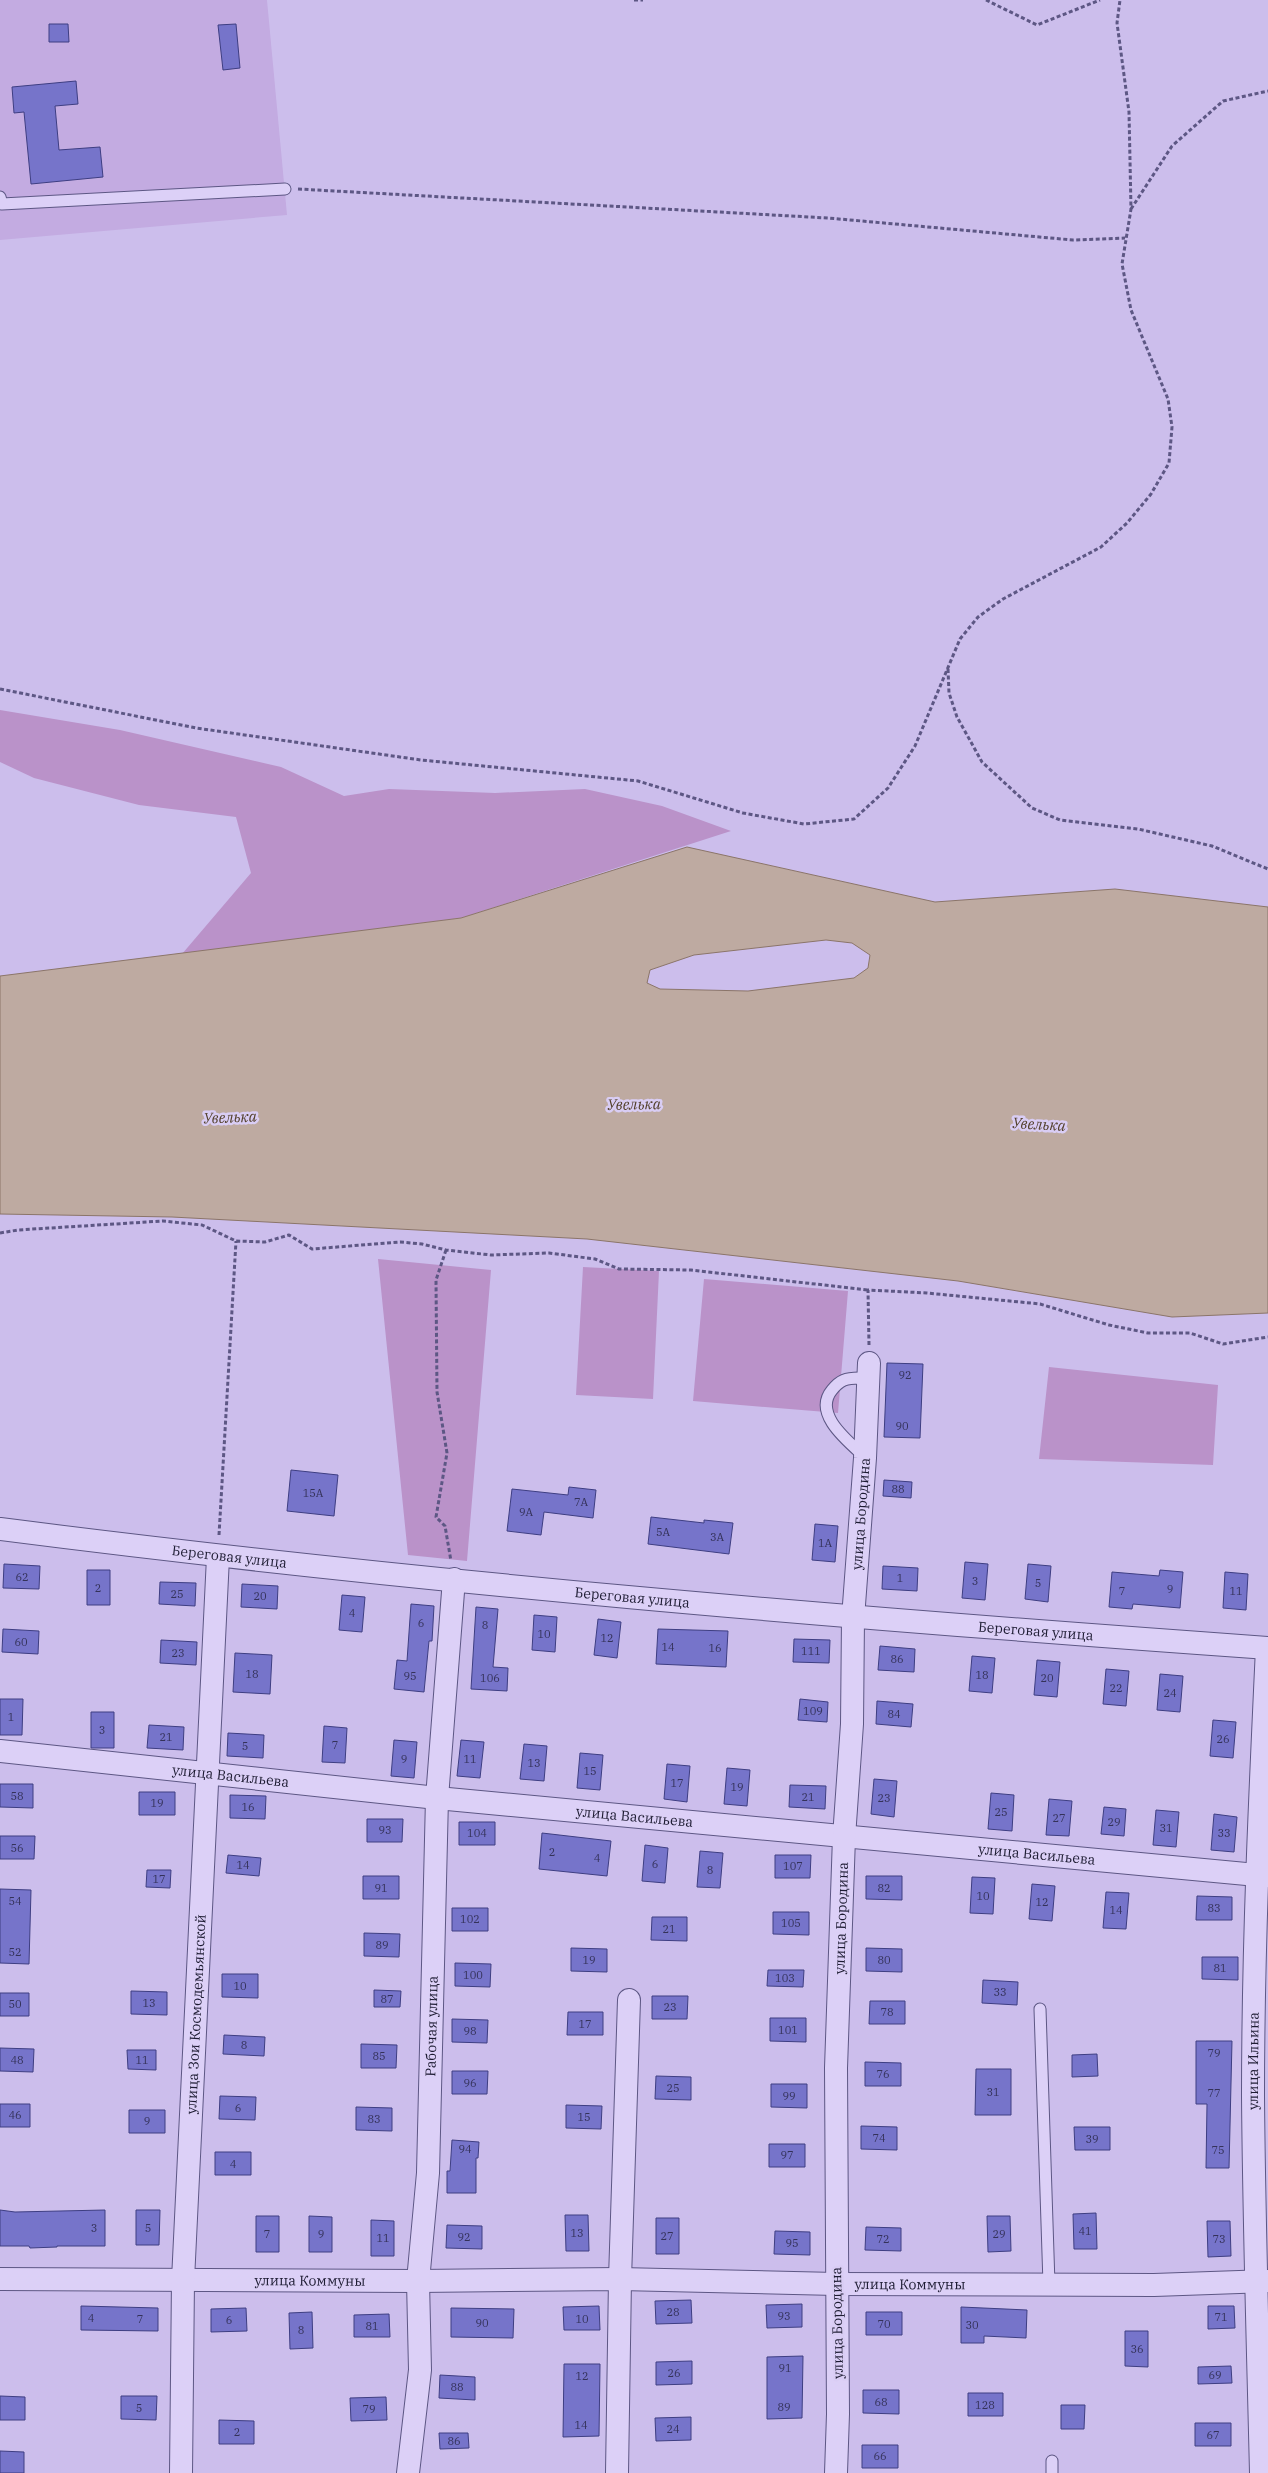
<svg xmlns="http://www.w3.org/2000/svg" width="1268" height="2473" viewBox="0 0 1268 2473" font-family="'IBM Plex Serif',serif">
<rect width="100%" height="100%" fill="#ccbeec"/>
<path fill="#c3abe1" d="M0,0H267L287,215L0,240Z"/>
<path fill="#ba92c9" d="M0,710L120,730L281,767L344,796L389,789L495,793L585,789L662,806L731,831L461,918L182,954L251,873L236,817L139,805L34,778L0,762Z
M378,1259L491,1270L467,1561L408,1555Z
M583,1267L659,1271L653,1399L576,1395Z
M704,1279L848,1291L838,1413L693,1401Z
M1049,1367L1218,1385L1213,1465L1039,1459Z"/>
<path fill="#beaaa1" stroke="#8b7569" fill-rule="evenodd" d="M687,847L935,902L1115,889L1268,907V1313L1172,1317L958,1281L587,1239L172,1217L0,1214V976L461,918ZM826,940L852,943L870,955L868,968L854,978L748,991L660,989L647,983L650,970L694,955Z"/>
<path fill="#7674ca" stroke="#3e3e82" d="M49,24H68L69,42H49Z
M236,24L240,68L223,70L218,25Z
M76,81L78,104L55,106L59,150L100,147L103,177L31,184L24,112L14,113L12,87Z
M887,1363L923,1364L920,1438L884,1437Z
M291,1470L338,1475L334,1516L287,1511Z
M884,1480L912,1482L911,1498L883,1496Z
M569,1487L596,1490L593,1518L544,1512L541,1535L507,1531L512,1489L568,1495Z
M651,1517L704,1523V1520L733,1523L729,1554L648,1544Z
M815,1524L838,1526L835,1562L812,1560Z
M965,1562L988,1564L985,1600L962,1598Z
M4,1564L40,1566L39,1589L3,1588Z
M1028,1564L1051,1566L1048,1602L1025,1599Z
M883,1566L918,1568L917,1591L882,1589Z
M87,1570H110V1605H87Z
M1160,1570L1183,1572L1180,1608L1133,1604L1132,1609L1109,1607L1112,1572L1159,1576Z
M1225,1572L1248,1574L1246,1610L1223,1608Z
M160,1582L196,1583L195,1606L159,1604Z
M242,1584L278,1586L277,1609L241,1607Z
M342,1595L365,1597L362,1632L339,1630Z
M411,1604L434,1606L432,1641H429L424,1692L394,1689L397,1660L407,1661Z
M476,1607L498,1609L493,1667L508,1668L507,1691L471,1689Z
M534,1615L557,1617L555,1652L532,1650Z
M598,1619L621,1622L617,1658L594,1655Z
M3,1629L39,1631L38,1654L2,1652Z
M658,1629L728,1631L726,1667L656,1664Z
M794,1639L830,1640L829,1663L793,1662Z
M161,1640L197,1642L196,1665L160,1663Z
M880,1646L915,1649L914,1672L878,1670Z
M235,1653L272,1655L270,1694L233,1692Z
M972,1656L995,1658L992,1693L969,1691Z
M1037,1660L1060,1662L1057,1697L1034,1695Z
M1106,1669L1129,1671L1126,1706L1103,1704Z
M1160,1674L1183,1676L1180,1712L1157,1710Z
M0,1699H23L22,1735H0Z
M800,1699L828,1702L827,1722L798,1720Z
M877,1701L913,1704L911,1727L876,1724Z
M91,1712H114V1748H91Z
M1213,1720L1236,1722L1233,1758L1210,1756Z
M149,1725L184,1727L183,1750L147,1748Z
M324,1726L347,1728L345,1763L322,1762Z
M228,1733L264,1735L263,1758L227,1756Z
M394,1740L417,1742L414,1778L391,1776Z
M461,1740L484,1742L480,1778L457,1776Z
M524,1744L547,1746L544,1781L520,1779Z
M580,1753L603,1755L600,1790L577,1788Z
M667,1764L690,1766L687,1802L664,1799Z
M727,1768L750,1770L747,1806L724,1804Z
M874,1779L897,1781L894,1817L871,1814Z
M0,1784H33V1808L0,1807Z
M790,1785L826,1786L825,1809L789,1807Z
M139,1792H175V1815H139Z
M991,1793L1014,1795L1012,1831L988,1829Z
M230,1795L266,1796L265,1819L230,1818Z
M1049,1799L1072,1801L1069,1836L1046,1835Z
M1104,1807L1126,1809L1124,1836L1101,1834Z
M1156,1810L1179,1812L1176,1847L1153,1845Z
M1214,1814L1237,1817L1234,1852L1211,1850Z
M367,1819H403L402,1842H367Z
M459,1822H495V1845H459Z
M542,1833L611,1841L607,1876L539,1869Z
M0,1836H35L34,1859H0Z
M645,1845L668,1848L665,1883L642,1881Z
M700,1851L723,1853L720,1888L697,1887Z
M228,1855L261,1858L259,1876L226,1873Z
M775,1855H811L810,1878H775Z
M147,1870H171L170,1888L146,1887Z
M363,1876H399V1899H363Z
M866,1876H902V1900L866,1899Z
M972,1877L995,1878L993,1914L970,1913Z
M1032,1884L1055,1886L1052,1921L1029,1919Z
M0,1889L31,1890L29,1964L0,1963Z
M1106,1892L1129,1893L1126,1929L1103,1928Z
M1197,1896L1232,1897V1920H1196Z
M452,1908H488V1931H452Z
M773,1912H809V1935L773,1934Z
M652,1917H687V1941L651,1940Z
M364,1933L400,1934L399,1957L364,1956Z
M571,1948L607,1949V1972L571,1971Z
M866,1948L902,1949V1972L866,1971Z
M1202,1957H1238V1980L1202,1979Z
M455,1963L491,1964L490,1987L455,1986Z
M768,1970H804L803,1987L767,1986Z
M222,1974H258V1998L222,1997Z
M983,1980L1018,1982L1017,2005L982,2003Z
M374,1990L401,1991L400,2007H374Z
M131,1991L167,1992V2015L131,2014Z
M0,1993H29V2016H0Z
M652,1996H688L687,2019H652Z
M870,2001H905V2024H869Z
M568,2012H603V2035H567Z
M770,2018H806V2042L770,2041Z
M452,2019L488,2020L487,2043L452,2042Z
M224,2035L265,2037L264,2056L223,2054Z
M1196,2041H1232L1229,2168H1206L1207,2104H1196Z
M361,2044L397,2045L396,2068H361Z
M0,2048L34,2049L33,2072L0,2071Z
M127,2050H156V2070L128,2069Z
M1097,2054L1098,2076L1072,2077V2055Z
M865,2062L901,2063V2086H865Z
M976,2069H1011V2115H975Z
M452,2071H488L487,2094H452Z
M656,2076L691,2077V2100L655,2099Z
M771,2084H807V2108L771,2107Z
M220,2096L256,2097L255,2120L219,2119Z
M0,2104H30V2127H0Z
M566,2105L602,2106L601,2129L566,2128Z
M356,2107L392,2108V2131L356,2130Z
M129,2110H165V2133H129Z
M861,2126L897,2127V2150L861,2149Z
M1074,2127H1110V2150H1075Z
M452,2140L479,2142L478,2158H476V2193H447V2171H450Z
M769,2144H805V2167H769Z
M215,2152H251V2175H215Z
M0,2210L15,2212L105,2210V2246H57V2247L30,2248L29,2246H0Z
M136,2210H160L159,2245H136Z
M1096,2213L1097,2249H1074L1073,2214Z
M565,2215H588L589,2251H566Z
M256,2216H279V2252H256Z
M309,2216L332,2217V2252H309Z
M987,2216H1010L1011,2251L988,2252Z
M656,2218H679V2254H656Z
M371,2220L394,2221V2256H371Z
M1207,2221H1230L1231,2256L1208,2257Z
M447,2225L482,2226V2249L446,2248Z
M866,2227L901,2228V2251L865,2250Z
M775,2231L810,2232V2255L774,2254Z
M691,2300L692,2323L656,2324L655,2301Z
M802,2304V2327L767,2328L766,2305Z
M81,2306L158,2308V2331L81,2330Z
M599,2306L600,2330H564L563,2307Z
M1208,2306H1234L1235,2328L1208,2329Z
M961,2307L1027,2310L1026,2338L984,2336V2343H961Z
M246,2308L247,2331L211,2332V2309Z
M451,2308L514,2309L513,2338L451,2337Z
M312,2312L313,2348L290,2349L289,2313Z
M866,2312H902V2335H866Z
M389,2314L390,2337H354V2315Z
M1125,2331H1148V2367L1125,2366Z
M803,2356L802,2418L767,2419V2357Z
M692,2361V2384L656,2385V2362Z
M564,2364H600L599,2436L563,2437Z
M1231,2366L1232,2383L1198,2384V2367Z
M440,2375L475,2377V2400L439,2398Z
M863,2390H899V2414L863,2413Z
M968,2393H1003V2416H968Z
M0,2396L25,2397V2420H0Z
M121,2396H157L156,2420L121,2419Z
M386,2397L387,2420L351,2421L350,2398Z
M1061,2405H1085L1084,2429H1061Z
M691,2417V2440L656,2441L655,2418Z
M219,2420L254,2421V2444H219Z
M1195,2423H1231V2446H1195Z
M439,2433H468L469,2448L440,2449Z
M862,2445H898V2468H862Z
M0,2451L24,2452V2473H0Z"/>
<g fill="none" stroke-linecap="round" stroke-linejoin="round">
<g stroke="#5d5784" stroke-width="13">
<path id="service" d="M0,197L2,204L285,189
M865,1457C849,1442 812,1414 832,1390C840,1380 846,1378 859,1378L867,1387
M1040,2009L1049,2284
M1052,2473V2461"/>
</g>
<g stroke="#5d5784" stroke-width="24">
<g id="minor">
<path id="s1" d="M0,1529C421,1583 845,1618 1268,1648"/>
<path id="s2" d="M0,1751L437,1798L1268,1876"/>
<path id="s3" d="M0,2279L418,2281L620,2279L836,2284L1154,2285L1268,2281"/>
<path id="s4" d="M181,2473L183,2280L218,1557"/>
<path id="s5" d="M408,2473L420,2370L418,2281L428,2173L437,1798L454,1579"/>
<path d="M617,2473L620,2279L629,2000"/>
<path id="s6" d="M836,2473L838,2414L836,2068L844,1837L852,1724L853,1618L865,1458L869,1363"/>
<path id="s7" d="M1261,2473C1258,2347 1254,2222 1253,2096C1253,1946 1260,1797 1267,1648"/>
</g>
</g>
<path stroke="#5d5784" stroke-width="3" stroke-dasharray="4 2.5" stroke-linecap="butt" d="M634,0H643
M986,0L1037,25L1100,0
M298,189L828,218L1073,240L1125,238
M1131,209L1172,146L1223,101L1268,91
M948,669L949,693L957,717L982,762L1032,808L1060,820L1138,829L1212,846L1268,869
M0,689L196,728L421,760L638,781L743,813L804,824L854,819L888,788L915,746L960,639L978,617L1003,599L1101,547L1127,523L1151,494L1169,463L1172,427L1168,399L1131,310L1122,264L1131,209L1129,112L1117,23L1120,0
M0,1233L18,1230L163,1221L202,1225L236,1241L265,1242L289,1235L312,1249L400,1242L422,1244L446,1250L491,1255L549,1253L595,1259L619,1269L691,1270L868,1290
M446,1250L436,1280L437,1392L447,1453L436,1517L445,1526L451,1561
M869,1345L868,1290L927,1293L1040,1304L1109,1325L1148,1333H1190L1223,1344L1268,1337
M219,1535L236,1241"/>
<use href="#service" stroke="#dcd0f7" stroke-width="11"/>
<use href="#minor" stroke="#dcd0f7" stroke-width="22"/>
</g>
<g text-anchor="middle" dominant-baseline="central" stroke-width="5" stroke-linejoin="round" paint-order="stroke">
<g font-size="11" fill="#343259">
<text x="905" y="1375">92</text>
<text x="902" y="1426">90</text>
<text x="898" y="1489">88</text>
<text x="313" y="1493">15А</text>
<text x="581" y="1502">7А</text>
<text x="526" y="1512">9А</text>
<text x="663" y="1532">5А</text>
<text x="717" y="1537">3А</text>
<text x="825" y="1543">1А</text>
<text x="22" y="1577">62</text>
<text x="900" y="1578">1</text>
<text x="975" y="1581">3</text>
<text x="1038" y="1583">5</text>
<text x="98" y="1588">2</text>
<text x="1170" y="1589">9</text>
<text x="1122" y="1591">7</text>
<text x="1236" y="1591">11</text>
<text x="177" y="1594">25</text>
<text x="260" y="1596">20</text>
<text x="352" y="1613">4</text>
<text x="421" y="1623">6</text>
<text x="485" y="1625">8</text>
<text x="544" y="1634">10</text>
<text x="607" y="1638">12</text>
<text x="21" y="1642">60</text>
<text x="668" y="1647">14</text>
<text x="715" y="1648">16</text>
<text x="811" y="1651">111</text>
<text x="178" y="1653">23</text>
<text x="897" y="1659">86</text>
<text x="252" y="1674">18</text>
<text x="982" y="1675">18</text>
<text x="410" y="1676">95</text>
<text x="490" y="1678">106</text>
<text x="1047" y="1678">20</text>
<text x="1116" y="1688">22</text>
<text x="1170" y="1693">24</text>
<text x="813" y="1711">109</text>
<text x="894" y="1714">84</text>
<text x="11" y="1717">1</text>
<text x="102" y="1730">3</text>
<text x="166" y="1737">21</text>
<text x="1223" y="1739">26</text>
<text x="335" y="1745">7</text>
<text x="245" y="1746">5</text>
<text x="404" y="1759">9</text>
<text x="470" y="1759">11</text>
<text x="534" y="1763">13</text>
<text x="590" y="1771">15</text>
<text x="677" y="1783">17</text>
<text x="737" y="1787">19</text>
<text x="17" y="1796">58</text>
<text x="808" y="1797">21</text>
<text x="884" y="1798">23</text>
<text x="157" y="1803">19</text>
<text x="248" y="1807">16</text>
<text x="1001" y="1812">25</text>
<text x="1059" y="1818">27</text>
<text x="1114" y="1822">29</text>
<text x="1166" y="1828">31</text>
<text x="385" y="1830">93</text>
<text x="477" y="1833">104</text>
<text x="1224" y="1833">33</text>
<text x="17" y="1848">56</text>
<text x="552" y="1852">2</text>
<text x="597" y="1858">4</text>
<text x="655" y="1864">6</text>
<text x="243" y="1865">14</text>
<text x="793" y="1866">107</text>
<text x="710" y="1870">8</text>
<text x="159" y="1879">17</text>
<text x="381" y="1888">91</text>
<text x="884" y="1888">82</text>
<text x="983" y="1896">10</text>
<text x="15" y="1901">54</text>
<text x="1042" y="1902">12</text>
<text x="1214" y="1908">83</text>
<text x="1116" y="1910">14</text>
<text x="470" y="1919">102</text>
<text x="791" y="1923">105</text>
<text x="669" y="1929">21</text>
<text x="382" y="1945">89</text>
<text x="15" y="1952">52</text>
<text x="589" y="1960">19</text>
<text x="884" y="1960">80</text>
<text x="1220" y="1968">81</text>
<text x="473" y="1975">100</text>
<text x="785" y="1978">103</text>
<text x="240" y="1986">10</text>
<text x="1000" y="1992">33</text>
<text x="387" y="1999">87</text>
<text x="149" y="2003">13</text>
<text x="15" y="2004">50</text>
<text x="670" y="2007">23</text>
<text x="887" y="2012">78</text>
<text x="585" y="2024">17</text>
<text x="788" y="2030">101</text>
<text x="470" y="2031">98</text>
<text x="244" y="2045">8</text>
<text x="1214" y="2053">79</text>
<text x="379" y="2056">85</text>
<text x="17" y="2060">48</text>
<text x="142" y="2060">11</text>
<text x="883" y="2074">76</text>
<text x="470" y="2083">96</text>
<text x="673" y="2088">25</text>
<text x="993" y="2092">31</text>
<text x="1214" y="2093">77</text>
<text x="789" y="2096">99</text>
<text x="238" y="2108">6</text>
<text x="15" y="2115">46</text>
<text x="584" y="2117">15</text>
<text x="374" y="2119">83</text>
<text x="147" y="2121">9</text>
<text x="879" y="2138">74</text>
<text x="1092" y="2139">39</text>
<text x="465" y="2149">94</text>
<text x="1218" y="2150">75</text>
<text x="787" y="2155">97</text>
<text x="233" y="2164">4</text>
<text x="94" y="2228">3</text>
<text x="148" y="2228">5</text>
<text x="1085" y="2231">41</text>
<text x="577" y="2233">13</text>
<text x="267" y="2234">7</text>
<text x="321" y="2234">9</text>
<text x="999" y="2234">29</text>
<text x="667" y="2236">27</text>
<text x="464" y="2237">92</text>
<text x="383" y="2238">11</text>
<text x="883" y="2239">72</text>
<text x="1219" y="2239">73</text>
<text x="792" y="2243">95</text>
<text x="673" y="2312">28</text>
<text x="784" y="2316">93</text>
<text x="1221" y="2317">71</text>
<text x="91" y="2318">4</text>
<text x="140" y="2319">7</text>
<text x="582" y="2319">10</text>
<text x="229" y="2320">6</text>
<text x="482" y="2323">90</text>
<text x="884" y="2324">70</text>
<text x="972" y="2325">30</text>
<text x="372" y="2326">81</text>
<text x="301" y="2330">8</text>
<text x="1137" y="2349">36</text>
<text x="785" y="2368">91</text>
<text x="674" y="2373">26</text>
<text x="1215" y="2375">69</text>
<text x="582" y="2376">12</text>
<text x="457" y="2387">88</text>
<text x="881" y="2402">68</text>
<text x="985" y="2405">128</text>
<text x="784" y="2407">89</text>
<text x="139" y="2408">5</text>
<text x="369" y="2409">79</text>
<text x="581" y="2425">14</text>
<text x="673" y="2429">24</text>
<text x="237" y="2432">2</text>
<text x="1213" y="2435">67</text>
<text x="454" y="2441">86</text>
<text x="880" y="2456">66</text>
</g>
<g font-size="14" fill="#1e1c33" stroke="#d9cdf4">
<text stroke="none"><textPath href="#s6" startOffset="960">улица Бородина</textPath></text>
<text stroke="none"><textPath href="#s1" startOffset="231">Береговая улица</textPath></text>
<text stroke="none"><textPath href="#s1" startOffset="636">Береговая улица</textPath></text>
<text stroke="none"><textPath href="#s1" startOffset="1041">Береговая улица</textPath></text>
<text stroke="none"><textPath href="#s2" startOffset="232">улица Васильева</textPath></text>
<text stroke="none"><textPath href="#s2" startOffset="638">улица Васильева</textPath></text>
<text stroke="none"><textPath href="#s2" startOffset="1042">улица Васильева</textPath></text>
<text stroke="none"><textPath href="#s6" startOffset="555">улица Бородина</textPath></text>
<text stroke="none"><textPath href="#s4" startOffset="459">улица Зои Космодемьянской</textPath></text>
<text stroke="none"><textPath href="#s5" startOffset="448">Рабочая улица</textPath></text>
<text stroke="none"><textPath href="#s7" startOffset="412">улица Ильина</textPath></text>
<text stroke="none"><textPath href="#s3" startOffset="310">улица Коммуны</textPath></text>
<text stroke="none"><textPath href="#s3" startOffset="910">улица Коммуны</textPath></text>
<text transform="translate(837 2323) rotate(-91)">улица Бородина</text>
</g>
<g font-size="15" font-style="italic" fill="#53402b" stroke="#d9cdf4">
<text transform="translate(634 1104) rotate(-1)">Увелька</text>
<text transform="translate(230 1117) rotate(-2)">Увелька</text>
<text transform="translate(1039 1124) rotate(3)">Увелька</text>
</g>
</g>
</svg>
